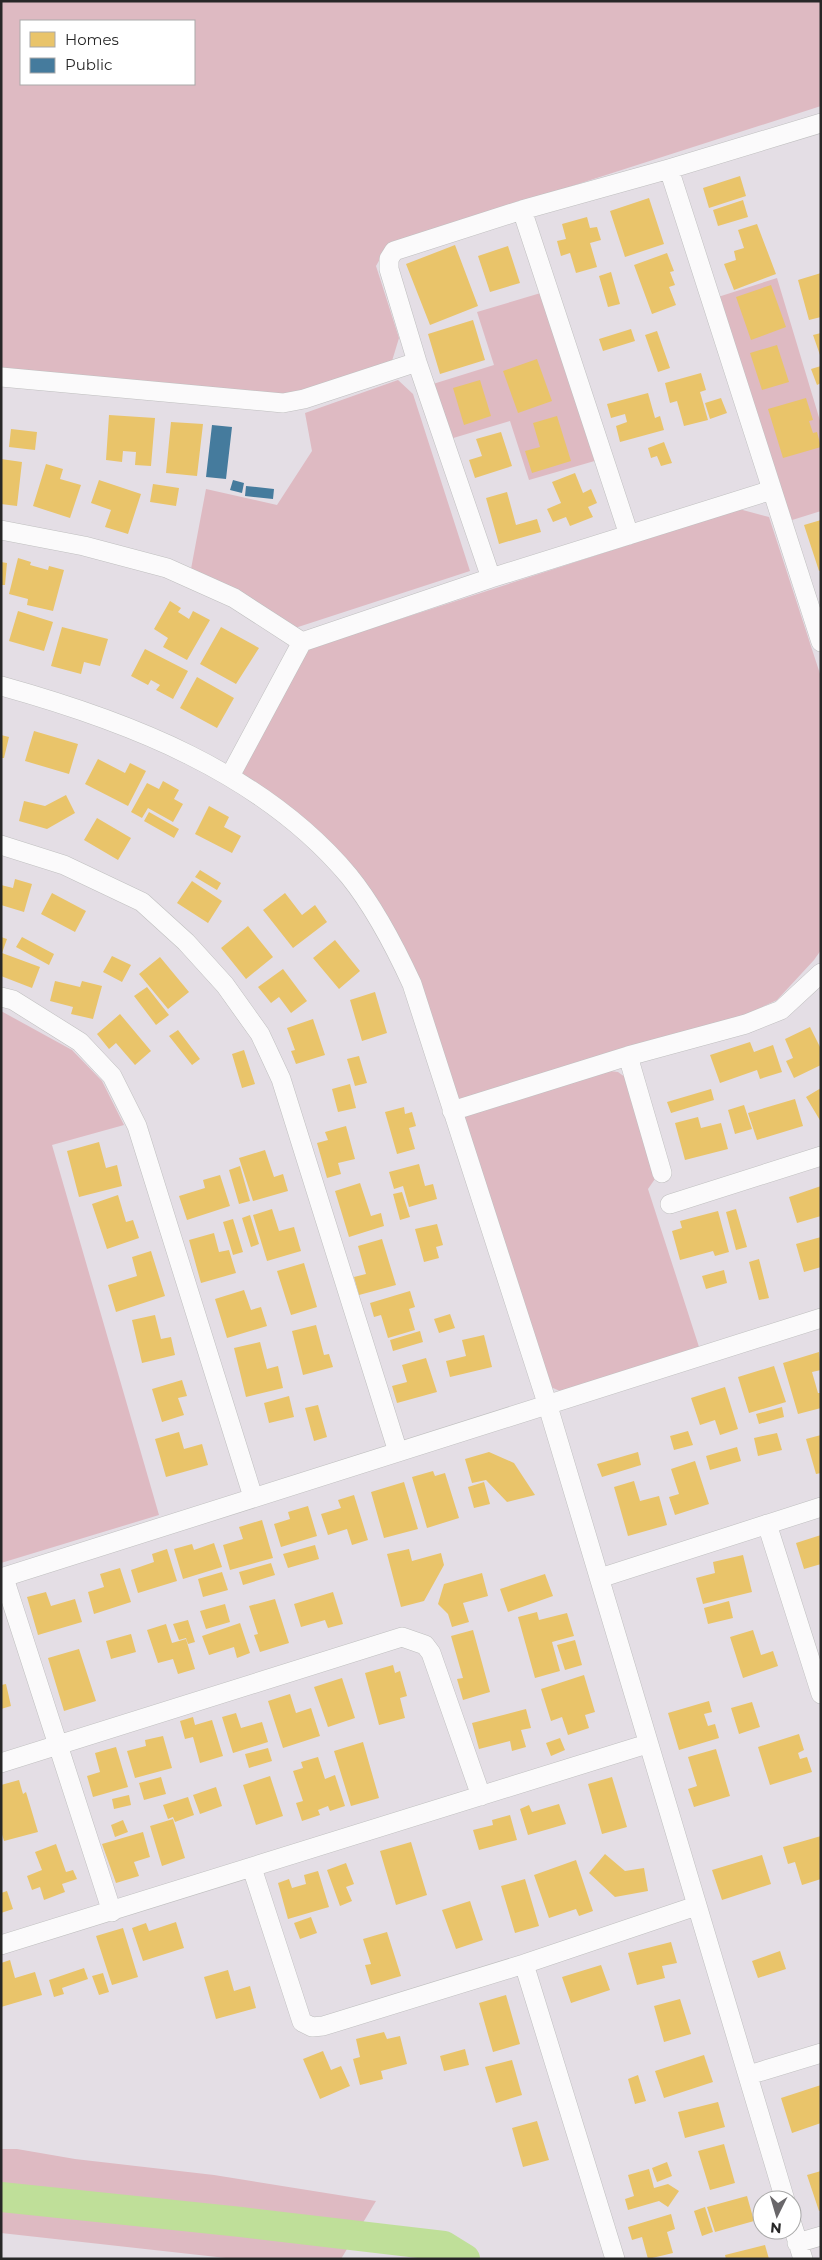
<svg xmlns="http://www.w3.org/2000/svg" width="822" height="2260" viewBox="0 0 822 2260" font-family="Montserrat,sans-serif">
<rect width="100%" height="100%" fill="#e4dee5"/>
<path fill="#debac2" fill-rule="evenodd" d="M1,1H821V106L388,245L376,266L399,338L392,361L294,393L278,396L1,370ZM21,21H194V84H21Z
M777,278L821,424V511L789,521L718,297Z
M544,292L598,460L529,480L510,421L450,439L433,384L494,365L477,312Z
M398,380L413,394L470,571L295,628L210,577L191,569L206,489L277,505L312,451L305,413Z
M739,509L769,517L821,677V950L814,960L777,1000L741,1017L456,1103L352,873L237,774L305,650Z
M1,1011L72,1050L102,1081L124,1125L52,1145L159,1515L1,1563Z
M602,1070L618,1072L632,1082L659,1173L648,1189L700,1350L560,1391L546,1385L457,1115Z
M1,2149H17L75,2159L214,2175L376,2201L341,2259H235L1,2233Z"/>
<path fill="#e9c46a" d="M740,176L746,196L709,208L703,188Z
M649,198L664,244L625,257L610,211Z
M743,200L748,217L718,226L713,210Z
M587,217L590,228L597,227L601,240L590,243L597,267L576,273L570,253L561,256L557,241L566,239L562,224Z
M757,224L776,274L734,290L724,264L736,260L734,251L744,248L738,230Z
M455,245L478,306L430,325L406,264Z
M508,246L520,283L490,292L478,256Z
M667,253L674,271L670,272L675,285L669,287L676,305L652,314L634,265Z
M611,272L620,304L608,307L599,276Z
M821,273V317L809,320L798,280Z
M771,285L786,327L751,340L736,297Z
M473,320L485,360L440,374L428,334Z
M631,329L635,341L603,351L599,339Z
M657,331L670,368L658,372L645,335Z
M821,333V355H820L813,335Z
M777,345L789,382L762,390L750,353Z
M537,359L552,401L518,413L503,371Z
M821,366V383L817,385L811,369Z
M701,373L706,390L700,392L708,420L684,426L677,401L670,403L665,383Z
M480,380L491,416L464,425L453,388Z
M648,393L655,418L660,416L664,430L620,442L616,426L627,422L625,414L611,418L607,404Z
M721,398L727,413L710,419L705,403Z
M806,398L813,420L809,421L813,433L817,432L821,447L783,458L768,409Z
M109,415L155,418L151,466L135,465L136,452L123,451L122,462L106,460Z
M557,416L571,461L532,473L525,451L540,447L533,423Z
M171,422L203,424L197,476L166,473Z
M11,429L37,432L35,450L9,447Z
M501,432L512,466L475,478L469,460L482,456L476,439Z
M664,442L672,463L661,466L657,456L651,458L648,448Z
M1,459L22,462L17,506L1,504Z
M46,464L63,469L60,479L81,485L70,518L33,506Z
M575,473L583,493L591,489L597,503L588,507L593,517L570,526L566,517L553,522L547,509L561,503L552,482Z
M99,480L141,494L128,534L105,527L111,510L91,503Z
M153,484L179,488L176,506L150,502Z
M507,492L516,525L537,519L541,532L499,544L486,498Z
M821,520V570L819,571L804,525Z
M18,558L31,562L30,565L48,570L49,566L64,570L53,611L27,605L28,599L9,594Z
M1,562L7,563L5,585H1Z
M170,601L181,608L178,612L189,619L193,611L210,620L187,660L163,647L168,638L154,629Z
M18,611L53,622L44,651L9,641Z
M62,627L108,639L100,666L84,662L81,674L51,666Z
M221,627L259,648L236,684L200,664Z
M145,649L188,671L173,699L156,690L160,685L151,680L148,685L131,676Z
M197,677L234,698L217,728L180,708Z
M34,731L78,744L69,774L25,761Z
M1,735L9,737L4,758H1Z
M98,759L125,773L130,763L146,771L128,806L85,784Z
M163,781L179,790L174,799L183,804L173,822L148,808L142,818L131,812L147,783L159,789Z
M66,795L75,813L47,829L19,821L24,801L45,806Z
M209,806L229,817L224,827L241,836L232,853L195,834Z
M149,812L179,829L174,838L144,821Z
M97,818L131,838L118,860L84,840Z
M200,870L221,883L217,890L195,877Z
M15,879L32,884L24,912L1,905V885L13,888Z
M192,881L222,901L208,923L177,903Z
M52,893L86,911L75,932L41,914Z
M285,893L302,915L315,905L327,922L293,948L263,910Z
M248,926L273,957L246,979L221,948Z
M1,937L7,939L2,953L40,967L32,988L1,976Z
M22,937L54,954L49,965L16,947Z
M335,940L360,971L339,989L313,958Z
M112,956L131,965L122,982L103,972Z
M160,957L189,992L168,1009L139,974Z
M283,969L307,1001L291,1013L279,997L271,1003L258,987Z
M55,981L80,987L82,981L102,986L93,1019L71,1014L73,1007L50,1001Z
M147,987L169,1015L156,1025L134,996Z
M375,992L387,1033L362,1041L350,1000Z
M120,1014L151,1051L135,1065L116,1043L109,1049L97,1034Z
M313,1019L325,1055L296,1064L291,1051L295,1050L287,1028Z
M810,1027L821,1049V1065L794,1078L786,1061L793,1058L785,1039Z
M178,1030L200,1059L192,1065L169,1036Z
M750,1042L754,1052L773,1045L782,1072L760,1079L757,1070L720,1083L710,1055Z
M244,1050L255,1084L242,1088L232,1054Z
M359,1056L367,1083L355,1086L347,1059Z
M350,1084L356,1108L338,1112L332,1089Z
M821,1088V1122L806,1097Z
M711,1089L714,1100L671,1113L667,1102Z
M795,1099L803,1126L757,1140L748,1113Z
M744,1105L752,1129L735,1134L728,1110Z
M404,1107L405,1114L412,1112L416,1126L409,1128L415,1149L397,1154L385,1112Z
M698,1117L701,1128L721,1123L728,1149L685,1160L675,1123Z
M346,1126L355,1159L338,1163L341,1174L327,1178L317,1143L328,1140L325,1132Z
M99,1142L106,1168L117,1165L122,1186L79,1197L67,1151Z
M265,1150L274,1177L283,1174L288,1191L253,1201L239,1158Z
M419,1164L425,1186L433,1184L437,1199L409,1207L403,1186L394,1189L389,1172Z
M240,1166L250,1201L239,1204L229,1170Z
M220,1175L230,1206L187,1220L179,1196L205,1188L203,1180Z
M360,1183L371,1216L381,1213L384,1226L349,1237L335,1191Z
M821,1186V1216L797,1223L789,1197Z
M402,1192L410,1217L400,1220L393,1194Z
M118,1195L126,1222L133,1220L139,1238L107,1249L92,1204Z
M272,1209L279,1231L294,1227L301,1251L267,1261L253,1215Z
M736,1209L747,1247L736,1250L726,1212Z
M718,1211L729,1252L715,1256L713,1251L680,1260L672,1231L682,1228L680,1221Z
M250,1215L259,1244L251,1247L242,1218Z
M233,1219L243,1252L233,1255L223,1222Z
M437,1224L443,1245L436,1247L439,1258L424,1262L415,1229Z
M214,1233L219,1252L229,1250L236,1273L201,1283L189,1240Z
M821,1237V1267L804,1272L796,1244Z
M382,1239L396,1285L359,1295L354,1277L366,1274L358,1246Z
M151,1251L165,1296L116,1312L108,1285L137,1276L132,1257Z
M759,1259L769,1298L759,1300L749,1262Z
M304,1263L317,1307L291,1315L277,1271Z
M724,1270L727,1283L706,1289L702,1276Z
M244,1290L251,1310L261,1307L267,1326L227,1338L215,1299Z
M410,1291L415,1307L409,1309L415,1330L388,1338L381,1315L374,1317L370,1303Z
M450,1314L455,1328L439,1333L434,1319Z
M155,1315L161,1339L171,1337L175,1355L142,1363L132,1320Z
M316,1325L324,1355L329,1354L333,1367L303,1375L292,1331Z
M420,1331L423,1342L393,1351L390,1340Z
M484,1335L492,1367L450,1377L446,1361L466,1356L462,1340Z
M260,1342L267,1369L278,1366L283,1388L246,1397L234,1348Z
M819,1352L821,1370L812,1372L818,1393H821V1408L798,1414L783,1363Z
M426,1358L437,1392L397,1403L392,1386L407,1382L402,1365Z
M774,1366L786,1402L749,1413L738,1377Z
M182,1380L187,1396L178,1398L184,1415L162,1422L152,1389Z
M725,1387L738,1429L720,1435L715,1420L700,1425L691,1398Z
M289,1396L294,1417L269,1423L264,1403Z
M318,1405L327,1437L314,1441L305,1408Z
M782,1407L784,1417L759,1424L756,1414Z
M688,1431L693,1445L674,1450L670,1436Z
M179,1432L184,1449L202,1444L208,1465L166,1477L155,1439Z
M777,1433L782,1450L758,1456L754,1438Z
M821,1435V1473L816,1474L806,1439Z
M737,1447L741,1461L710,1470L706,1456Z
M489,1452L514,1463L535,1495L507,1502L486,1480L472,1483L465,1459Z
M638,1452L641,1465L602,1477L597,1464Z
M695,1461L709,1504L675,1515L669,1497L679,1494L671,1469Z
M433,1471L435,1476L445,1473L459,1518L427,1528L412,1477Z
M634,1481L640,1501L659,1496L667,1525L628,1536L614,1487Z
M404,1482L418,1529L384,1538L371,1492Z
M484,1482L490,1504L474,1508L468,1487Z
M354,1495L368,1540L352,1545L347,1529L328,1535L321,1514L341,1508L338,1500Z
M308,1506L317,1536L281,1547L274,1524L290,1519L288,1512Z
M262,1520L273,1558L230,1570L223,1545L243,1539L239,1527Z
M821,1535V1564L804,1569L796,1543Z
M214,1543L222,1567L183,1579L174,1549L192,1544L194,1550Z
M315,1545L319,1559L288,1568L283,1554Z
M167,1549L177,1581L138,1593L131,1570L154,1562L152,1554Z
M409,1549L412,1561L441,1553L444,1565L424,1601L401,1607L387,1554Z
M743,1555L752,1592L703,1604L696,1578L715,1573L713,1562Z
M271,1563L275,1575L243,1585L239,1572Z
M120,1568L131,1602L94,1614L88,1592L104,1587L100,1574Z
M222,1572L228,1590L203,1597L198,1579Z
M482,1573L488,1596L463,1603L469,1622L452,1627L448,1614L438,1604L444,1584Z
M545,1574L553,1596L508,1612L500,1589Z
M46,1592L51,1606L75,1599L82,1622L38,1635L27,1597Z
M333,1592L343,1624L328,1628L325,1620L301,1627L294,1604Z
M275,1599L289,1643L260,1652L254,1635L258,1634L249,1606Z
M729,1601L733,1618L708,1624L704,1608Z
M225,1604L230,1622L206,1629L200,1611Z
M537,1612L539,1620L567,1613L574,1636L552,1642L560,1671L535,1678L518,1617Z
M188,1620L195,1642L188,1644L186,1638L179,1640L173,1624Z
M240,1623L250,1653L237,1658L234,1647L209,1655L202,1636Z
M166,1624L172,1643L186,1639L195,1669L178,1674L173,1659L158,1663L147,1630Z
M473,1630L490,1692L463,1700L457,1679L463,1678L451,1636Z
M753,1630L761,1655L773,1651L778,1666L743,1678L730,1637Z
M131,1634L136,1652L111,1659L106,1641Z
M575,1640L582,1665L565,1670L557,1645Z
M79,1649L96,1701L64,1711L48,1658Z
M393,1665L395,1673L400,1671L407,1696L400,1698L405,1718L379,1725L365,1673Z
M584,1675L595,1712L585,1715L589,1728L568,1735L562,1717L551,1721L541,1689Z
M342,1678L355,1718L328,1727L314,1687Z
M6,1684L11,1706L1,1709V1685Z
M290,1694L296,1713L311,1708L320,1736L283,1748L268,1701Z
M709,1701L712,1712L704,1714L708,1726L715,1724L719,1738L679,1750L668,1713Z
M752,1702L760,1727L739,1734L731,1708Z
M526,1709L531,1728L521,1730L526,1747L512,1751L510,1741L479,1749L472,1723Z
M236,1713L241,1728L262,1722L268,1742L233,1753L222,1717Z
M193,1717L195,1725L212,1720L223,1756L200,1763L193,1737L185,1739L180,1721Z
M799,1734L804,1750L798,1753L800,1759L807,1757L812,1772L770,1785L758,1747Z
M163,1736L172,1768L135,1778L127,1751L146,1746L145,1740Z
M560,1738L565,1750L551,1756L546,1743Z
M363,1742L379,1798L351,1806L334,1751Z
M116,1747L128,1787L93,1797L87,1776L100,1772L95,1753Z
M268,1748L272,1761L249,1768L245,1754Z
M716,1749L730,1796L694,1807L688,1789L697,1786L688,1757Z
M318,1757L325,1779L335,1775L345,1806L330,1811L328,1806L318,1810L320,1815L302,1821L296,1803L303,1801L293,1771L303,1768L301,1762Z
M270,1776L283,1816L256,1825L243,1785Z
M161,1777L166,1794L144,1800L139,1783Z
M612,1777L627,1827L602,1834L588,1784Z
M19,1780L23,1794L26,1792L38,1832L4,1841L1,1831V1785Z
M216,1787L222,1806L200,1814L193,1795Z
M129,1795L131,1805L114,1809L112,1799Z
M188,1797L194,1815L175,1822L173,1817L168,1819L163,1805Z
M559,1804L566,1824L528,1835L520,1809L529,1805L532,1812Z
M510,1815L517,1840L479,1850L473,1830L493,1825L492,1820Z
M173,1819L185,1858L162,1866L150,1826Z
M123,1820L128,1832L115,1837L111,1825Z
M143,1832L150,1857L134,1862L139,1876L116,1883L102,1844Z
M821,1836V1879L802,1885L795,1862L788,1864L783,1847Z
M411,1842L427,1895L396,1905L380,1851Z
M56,1844L66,1872L73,1870L77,1879L62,1884L65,1892L44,1900L40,1887L32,1890L27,1876L42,1870L35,1852Z
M605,1854L625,1871L644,1868L648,1891L615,1897L589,1873Z
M762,1855L771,1884L722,1900L712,1870Z
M576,1860L593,1911L579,1916L576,1909L549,1918L534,1875Z
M346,1863L354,1884L346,1887L352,1901L340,1906L327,1870Z
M318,1871L329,1907L288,1919L278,1883L289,1879L292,1888L306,1884L304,1875Z
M525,1879L539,1926L515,1933L501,1886Z
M7,1891L13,1909L1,1913V1893Z
M470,1901L483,1940L456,1949L442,1910Z
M311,1917L317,1933L300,1939L294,1923Z
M176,1922L184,1948L143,1961L132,1928L146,1923L149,1931Z
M123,1928L138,1977L112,1985L96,1936Z
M387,1932L401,1976L371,1985L365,1965L371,1964L363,1939Z
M671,1942L677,1963L662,1966L665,1978L637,1985L628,1953Z
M780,1951L786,1969L758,1978L752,1961Z
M10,1960L15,1978L35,1972L42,1995L1,2007V1963Z
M601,1965L610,1990L571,2003L562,1977Z
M84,1968L88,1979L62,1988L64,1994L54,1997L49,1980Z
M228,1970L234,1991L250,1986L256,2008L216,2019L204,1977Z
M103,1973L109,1992L99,1995L92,1976Z
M506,1995L520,2044L493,2052L479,2003Z
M680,1999L691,2034L664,2042L654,2006Z
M384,2032L387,2039L400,2036L407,2064L381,2071L383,2079L360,2085L353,2059L360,2057L356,2039Z
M465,2049L469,2065L444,2071L440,2056Z
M323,2051L331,2070L341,2066L350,2086L320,2099L303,2059Z
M704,2055L713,2082L664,2098L655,2071Z
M512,2060L522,2095L496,2103L485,2067Z
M638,2075L646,2101L635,2104L628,2079Z
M821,2085V2123L792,2133L781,2098Z
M718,2102L725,2127L685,2138L678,2112Z
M537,2121L549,2160L523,2167L512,2128Z
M724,2144L735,2183L710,2190L698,2151Z
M667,2162L672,2176L657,2182L652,2168Z
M649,2169L654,2188L668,2184L679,2191L668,2207L659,2201L628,2210L625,2199L634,2196L628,2175Z
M821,2171V2210L819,2211L807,2175Z
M747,2196L754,2221L715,2232L707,2207Z
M705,2207L713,2232L702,2236L694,2211Z
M671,2214L675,2229L667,2232L673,2253L648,2259L642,2237L632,2240L628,2227Z
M765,2245L769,2259H726L725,2255Z"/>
<path fill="#457b9d" d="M212,425L232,427L226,479L206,477Z
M233,480L244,483L242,493L230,490Z
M246,486L274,489L273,499L245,496Z"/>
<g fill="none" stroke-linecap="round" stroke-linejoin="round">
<path stroke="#bfdf99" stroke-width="30" d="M1,2197L241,2222L444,2246L465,2259"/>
<g stroke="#bfbfbf" stroke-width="20">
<path id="street" d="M669,169L821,642
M522,210L629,535
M1,377L283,403L304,399L417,362
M1,530L84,546L167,568L234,598L302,642
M491,578L417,362L389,269V259L394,251L522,210L669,169L821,123
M1,686C127,721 262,772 349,876C375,908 395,947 412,984L547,1403L785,2200
M230,776L302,642L491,578L772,490
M1,845L64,865L142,902L186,942L225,985L260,1034L281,1079L398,1452
M1,997L13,1000L80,1042L112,1076L137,1126L253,1497
M628,1056L662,1173
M452,1111L628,1056L746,1024L781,1010L821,973
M670,1204L821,1156
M767,1524L821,1694
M1,1578L821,1318
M4,1578L112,1912
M600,1578L821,1507
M1,1763L402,1637L425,1645L431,1653L481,1796
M252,1868L302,2022L312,2027L323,2026L524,1964
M1,1945L647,1744
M749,2075L821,2053
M792,2224L803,2259
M797,2243L821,2236
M615,2259L524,1964L696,1906"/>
</g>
<use href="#street" stroke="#fbfafb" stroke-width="19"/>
</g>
<rect width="822" height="2260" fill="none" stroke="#272727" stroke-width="5"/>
<rect x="20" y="20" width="175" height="65" fill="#ffffff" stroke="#a9a9a9"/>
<rect x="30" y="32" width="25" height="15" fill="#e9c46a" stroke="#a9a9a9"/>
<text x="65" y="45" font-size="15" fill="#272727">Homes</text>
<rect x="30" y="58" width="25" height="15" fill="#457b9d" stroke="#a9a9a9"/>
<text x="65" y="70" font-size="15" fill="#272727">Public</text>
<g transform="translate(777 2215) rotate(185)"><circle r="24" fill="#ffffff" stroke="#a9a9a9"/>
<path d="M0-4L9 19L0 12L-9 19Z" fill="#69676a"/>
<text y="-8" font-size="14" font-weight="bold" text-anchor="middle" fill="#272727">N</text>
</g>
</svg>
